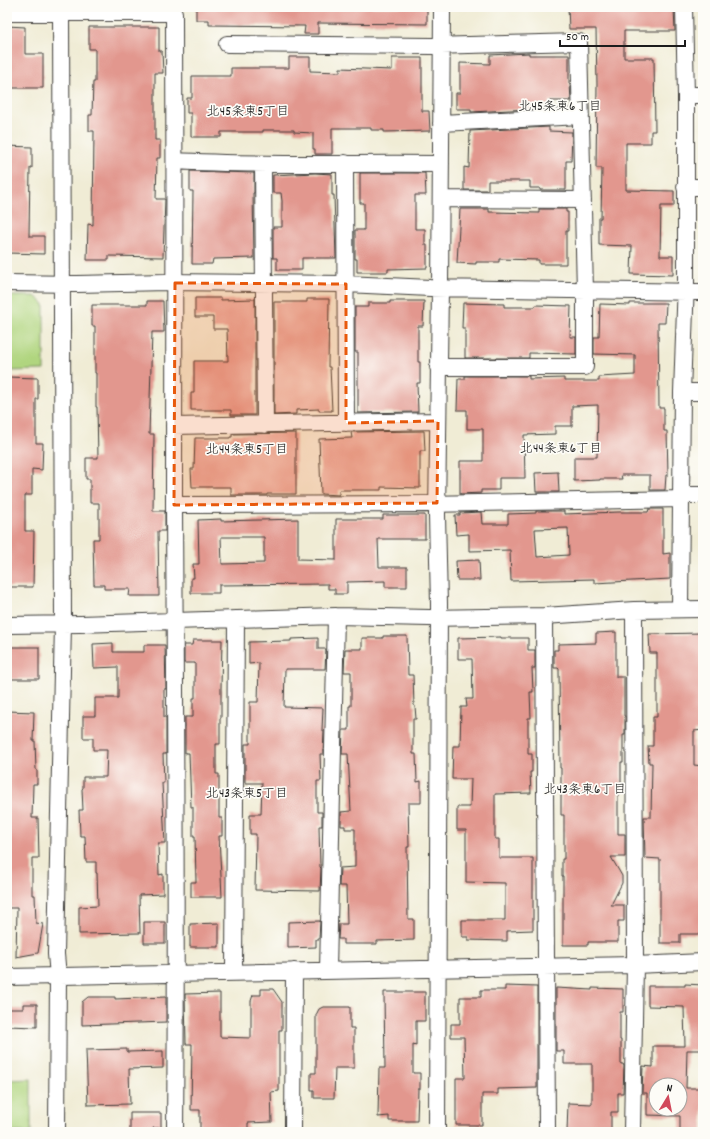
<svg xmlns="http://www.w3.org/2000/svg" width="710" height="1139" viewBox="0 0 710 1139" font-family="Dekko,'Klee One',sans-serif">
<rect width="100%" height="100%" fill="#fdfcf7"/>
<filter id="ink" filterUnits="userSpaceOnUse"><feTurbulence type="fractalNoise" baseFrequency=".025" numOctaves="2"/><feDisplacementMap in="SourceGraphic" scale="8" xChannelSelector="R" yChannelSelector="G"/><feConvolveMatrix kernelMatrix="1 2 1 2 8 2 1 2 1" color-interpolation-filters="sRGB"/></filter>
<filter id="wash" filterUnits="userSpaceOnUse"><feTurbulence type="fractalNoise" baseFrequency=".012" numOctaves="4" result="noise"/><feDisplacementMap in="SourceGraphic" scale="16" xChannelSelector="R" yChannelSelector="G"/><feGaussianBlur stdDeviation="0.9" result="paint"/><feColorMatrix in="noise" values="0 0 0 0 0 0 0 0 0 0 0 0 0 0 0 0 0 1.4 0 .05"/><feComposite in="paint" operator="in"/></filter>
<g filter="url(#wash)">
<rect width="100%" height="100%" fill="#f0ecd5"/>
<path fill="#b0d57f" stroke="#66784e" d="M7,296H35L44,304V370L7,371Z
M31,1079V1132H7V1080Z"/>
<g id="blocks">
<path fill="#e2978e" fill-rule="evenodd" d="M196,7H427V24L318,23V34H304L305,26L209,25V20H196Z
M568,7H665V9H674L675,31H624V58H654L655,131H651V143H626V190L674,191V206H661L660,256H673V275L631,274L632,246L599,245V218H601L602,168H596L597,84L596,29H569Z
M7,26L25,27V54H43V88H7Z
M89,27H159V51H162L163,73H155V140H160V158H157L156,199H165L163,257L109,256V260H87L88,224L93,225L94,131H89V115H92L93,82H95V49H89Z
M529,53V55H569V84H570L571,101H549V108L471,112V109H456V93H460V63L490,64V55Z
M289,57H310V71L340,72V68L392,70V58H422V111H429L430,131L384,132V130H371V128H332V154H315V149H313V133L294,132V130H263V132H221V137H191V113H187V98H192V76H231V68H289Z
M549,127V131L572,132L571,161H566V190H540V188H530V181H488V190H464V167L469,168L470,131Z
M7,146L32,147V168H30L29,236H44V254L7,253Z
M190,171L254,173V193H253L254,258L213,259L212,264H192L193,191H190Z
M315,173L332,174V195H334L336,258H302V270H277V258H273V227H282V201L281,193H273V175Z
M360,173H425L426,195H415V229H425V245H427V268L388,269V272H357V259H355V230H364V203H360Z
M460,209H489V212L539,213V209H566V212H568V231H566V264H539V260L499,259V262H476V264L457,263Z
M195,298H221V300L255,299V415H231V410H191V393H194V361H228L227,329H213V317H195Z
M307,299H329L328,367H330L332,411H319V409L296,410V414L274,415V302H307Z
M147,301H163L164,332H152L149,434H154L153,511H165V531H158L159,596H129L130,589H104V585H94L93,539H99V503H90V479H86V458H98L97,407H96V373H95V326H92V305H147Z
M390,301H424L423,326H418V362H420V383H417L418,412L358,413V352H355V307H368V303H390Z
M463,303L504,304V307H535L536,305L571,306L570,337H576V354L529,353V358H465V328H462Z
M630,303H666L665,323H658L659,408H664V431H667L668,475H666L665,490H650V475H621L622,479H600V480L574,481V457H597L598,405L572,406V426H555V434L524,435L525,478H499V490H481V493L460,494V461H483V429H467V410H457L458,379H465V376H529V379L564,378V381H599V377L635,375V355L594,354V337H599L600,304L630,305Z
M7,377L38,378V399H36V443H43L42,470L32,469V495H25V531H34L33,587H7Z
M424,431L425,451H420V488L381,487V490H339V495L321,494L319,439L352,438L351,432Z
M296,433V494H267V495H231V487H192L191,469H194L195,438H230V437H232V434Z
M558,472L559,492H536L535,473Z
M649,509H663V554L670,553V579L594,583V579L511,581L510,550L469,551V534L456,535L455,515H460V513L481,512L482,524H508V514L536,513V511H564V514L619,512H648ZM568,528L569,555L537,557L535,529Z
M383,515H425V539H378L379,567H407V587H385V581L347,582V594H335V589H328V584L219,585V593H191V578H194L193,564H199L198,520L221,519V521L298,519V559L336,560V519H383ZM221,537H264V563L222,564Z
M479,560L480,580H457L456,561Z
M616,632V677H624V716H625V735H623V762H621V793H618V834H625V857H611L622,876V883L611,905H624V921H618V942H588V945H563V876H562V859H564V815H561V768H560L559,669L558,668H554V650H558V644L596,643V633Z
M703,633V730L694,731V765L703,766L702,934H680V943H660V859L645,858L644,817H651L652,763H649L648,746H653V717H657V653H650L649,634Z
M383,636H407L408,675H413L414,706H415L416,719H413V754H416L417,782L421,781V803H408L409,847H407L408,919H414V940L377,941V944H343V939H338L339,924H347L346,886H339L340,868L355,867V829H345V826H341V812L351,811L348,754H342L343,730H349V706H351V672H344L345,649H362V638H383Z
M501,637V638H528V650H535V668H532L533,692H530L531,718H528V754H532V772H530L531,793L495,794V839H499V858H533V930L507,931V941L468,940V937H462V920H505V883L466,882V830H457V807H470L471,779H452L453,746H460L461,707H467L466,699H473L472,659H458V638Z
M318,638V649H326L325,669H285L284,707L323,708L322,730H324L323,754H320L321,781H317V812H322V826H319L320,867L321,868L320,891L255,890L256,834H250V814H261L262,783H245V744H250V702H258L259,663L249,664V642L291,641V639Z
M193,640H222L221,688V718H220V744H216V774H219V818H222V836H219L222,897H191V882H196L195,836H193V807H191L189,753H185V717H193V698H195V663H184V645H192Z
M113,643V652H144V645H165L166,689H164V717H166V754H163L164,783H162L165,843H158L159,875L163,874V894L139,895L140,933L79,934V907L98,906L97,873H96V862H86L85,836H80L79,810H83L82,789L83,788V777H106L107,750H93V738H83V716H95V698H118V667L94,668L93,644Z
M7,647H39V679H7Z
M7,711L34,712L33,741H35L36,770H37V784H33L32,818H38L39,858H32V895H35L36,923L43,924L38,953L16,957L17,908H7Z
M320,921L319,939H316V947L288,948V922Z
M144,922H165V943H144Z
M219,923V947H190V924Z
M685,984L703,985V1050H687L686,1088H703V1132H680V1116L647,1115V1093H642L643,1066L653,1067V1046H685L684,1007L648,1006V986H685ZM656,1085H680V1109H656Z
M505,986L537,987V1088L498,1089V1094H482V1125H456V1078H465L464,1037H451V1024H460V997H481V990H505Z
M556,988L592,990V988L623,989V1012H620V1040H621V1064H623L624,1066L623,1093H618V1112H611V1132H567L568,1103L592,1104V1064H564V1051H556Z
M261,989H273L282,1002V1030H279V1091L271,1092L272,1122L248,1123V1130L200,1132V1110H191L192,1044H186L185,994L220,993V1037L251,1038V1001L253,995H261Z
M384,992H425V1021H416V1046L413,1045V1073H420V1089H418L417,1121H389V1116L378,1117L379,1068H385Z
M88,997H115V999L166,997V1022L82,1025V1002Z
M23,1004H37V1027L7,1026V1009H23Z
M323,1007H350V1028H354V1068H335L334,1098H314V1090H311V1073H316V1015L319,1009Z
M127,1049V1052L163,1051V1068L129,1069L130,1104L88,1105L86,1050Z
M130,1113H161V1128H153V1132H130Z"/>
</g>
</g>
<g filter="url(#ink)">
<use href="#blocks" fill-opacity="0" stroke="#3c3b38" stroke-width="1"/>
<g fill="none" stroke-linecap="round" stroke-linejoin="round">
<g stroke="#3c3b38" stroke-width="18">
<path id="street" d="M9,13H174C175,176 174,339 174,502C175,712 177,922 175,1132
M227,44L432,46L579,42L585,291V367H438
M686,95H703
M441,123L581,116
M175,161C263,166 352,163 441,164
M345,163L346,423
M263,164L265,425
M685,187H703
M441,199L583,200
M7,283L77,284L166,282L346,284L430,288L703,292
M682,392H703
M174,426L438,421
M681,495H703
M174,505L429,504L681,499
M680,609L682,392L686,282V95L684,7
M544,616L547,1132
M7,625L80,624L336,616L429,618L544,616L634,610L703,609
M328,970L336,616
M234,972L236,619
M7,977L635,965L703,962
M57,1132L58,976L56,954L63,624L61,7
M293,1132L294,971
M437,1132L439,604L437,515L440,289L442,7
M632,1132L635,965L634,610"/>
</g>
<use href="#street" stroke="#fff" stroke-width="16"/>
</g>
</g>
<path fill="#e8590c" fill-opacity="0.2" stroke="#e8590c" stroke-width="3" stroke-dasharray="8 5" stroke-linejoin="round" d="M175,283L346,284V423L438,421L437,503L174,505Z"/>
<g text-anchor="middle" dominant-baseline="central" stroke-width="3.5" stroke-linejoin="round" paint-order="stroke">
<g font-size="13" fill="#1c1c1c" stroke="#fdfcf7">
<text x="560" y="107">北45条東6丁目</text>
<text x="248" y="112">北45条東5丁目</text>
<text x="561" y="449">北44条東6丁目</text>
<text x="247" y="450">北44条東5丁目</text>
<text x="585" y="790">北43条東6丁目</text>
<text x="247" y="794">北43条東5丁目</text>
</g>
</g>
<rect width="710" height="1139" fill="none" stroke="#fdfcf7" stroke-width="24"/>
<g transform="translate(668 1097) rotate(10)"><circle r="19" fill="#fdfcf7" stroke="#a3a29f"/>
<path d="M0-3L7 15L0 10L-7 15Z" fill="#d1495b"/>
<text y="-6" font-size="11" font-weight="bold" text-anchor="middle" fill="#1c1c1c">N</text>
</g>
<path d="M560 40v6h125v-6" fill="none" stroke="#1c1c1c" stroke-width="2"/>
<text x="566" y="40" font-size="12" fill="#1c1c1c" stroke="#fdfcf7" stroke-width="3" paint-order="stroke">50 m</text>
</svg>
